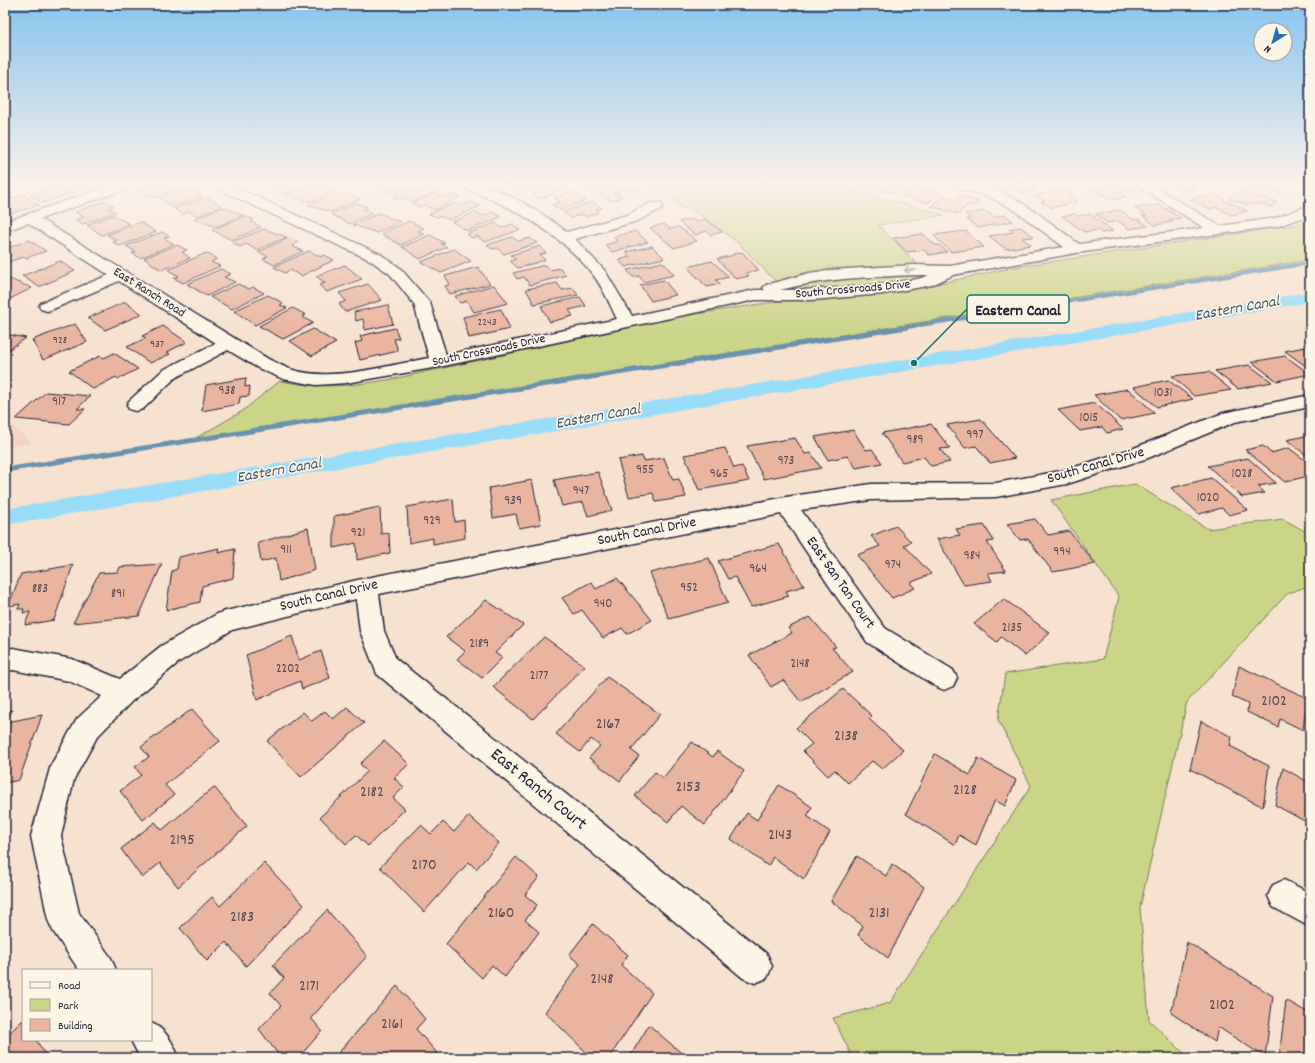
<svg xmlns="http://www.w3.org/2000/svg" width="1315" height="1063" viewBox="0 0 1315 1063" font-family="Dekko,sans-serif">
<rect width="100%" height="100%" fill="#f7e2d0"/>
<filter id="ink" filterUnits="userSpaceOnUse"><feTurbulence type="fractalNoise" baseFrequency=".025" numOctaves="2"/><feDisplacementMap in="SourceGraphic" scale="8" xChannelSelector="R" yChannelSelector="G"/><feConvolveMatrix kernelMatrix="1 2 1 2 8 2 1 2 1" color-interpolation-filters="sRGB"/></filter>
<g filter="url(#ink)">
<path fill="#f3d4c1" d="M5,419L32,443L5,447Z"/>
<path fill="#cad588" stroke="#767c62" d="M650,185H836L944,215L878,225L937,284L1015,267L1295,225L1310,218V260L194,439L241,412L280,381C323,389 350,386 393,379L677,317L793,299L737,242L695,211L681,208L677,202Z
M1135,484L1208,529L1283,519L1310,534V585L1287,594L1187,702L1140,907L1149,1020L1189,1058H853L833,1018L890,1003L1031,786L998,720L1005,674L1103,659L1119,597L1051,500Z"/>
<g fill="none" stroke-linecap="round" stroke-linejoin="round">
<path stroke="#6892ad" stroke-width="4" d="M901,328L1310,263"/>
<path stroke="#6892ad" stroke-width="5" d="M5,470L907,327"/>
<path fill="#97dcf9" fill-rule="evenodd" d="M1310,292V302L5,525V509Z"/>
</g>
<path fill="#eab59f" stroke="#22223b" d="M62,185L75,192L42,203L29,195Z
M70,185H95L80,190Z
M151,185H179L183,187L154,198L138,189Z
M303,185L304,186L284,194L267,186Z
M312,185L322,188L326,186L336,190L308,202L287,195Z
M383,185H414L394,194L378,187Z
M513,185H532L522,190L512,186Z
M540,185H552L563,189L541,199L532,195L537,192L530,189Z
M601,185H614L623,190L614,193L622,197L612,201L589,190Z
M619,185H639L638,186L641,188L631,191Z
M866,185H898L901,186L893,193L864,186Z
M908,185L929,187L926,190L939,193L928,203L902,196L911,188L906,187Z
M1015,185H1039L1032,189L1035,190L1028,194L1012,188L1017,186Z
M1110,185H1121L1132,190L1119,193L1126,197L1113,200L1092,190Z
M1174,185H1203L1192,187L1195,189L1185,191Z
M1244,185H1285L1286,186L1277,185L1281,192L1246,187Z
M431,186L440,190L413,202L405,198L400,200L393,197L414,188L420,191Z
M186,188L202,196L173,207L159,198Z
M1060,189L1073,195L1069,196L1078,201L1052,208L1041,202L1045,201L1035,196Z
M1238,190L1277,202L1271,207L1260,203L1258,205L1251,203L1249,205L1229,199Z
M571,192L586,201L560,210L552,205L560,202L554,198Z
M337,193L341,194L345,193L360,199L331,212L308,205Z
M434,194L443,197L450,194L460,197L435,210L424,205L420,207L412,204Z
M1213,194L1247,211L1231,215L1217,207L1210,209L1190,199Z
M23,195L39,205L5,215V201Z
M943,196L956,200L960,196L979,201L974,206L968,205L958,214L931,206Z
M206,197L222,206L197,216L189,211L183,214L174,209Z
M105,201L114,206L108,208L116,212L83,224L76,220L84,217L75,212Z
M471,202L480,206L450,220L440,216L436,217L429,214L455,203L462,206Z
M592,202L602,208L596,210L599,212L587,217L582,214L571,218L563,212Z
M357,203L368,207L363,209L373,213L350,224L331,214Z
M1159,205L1181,218L1169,220L1173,222L1155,225L1142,216H1147L1135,208Z
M223,207L243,215L216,227L194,219Z
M1120,210L1134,220L1138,219L1148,226L1129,229L1118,221L1108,223L1095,214Z
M985,211L994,217L1005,215L1013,221L978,228L966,219L970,218L965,214Z
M476,212L483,216L492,212L501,217L468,231L452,222Z
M379,213L400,222L377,233L353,225Z
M1075,214L1079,216L1090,214L1113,231L1102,233L1098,230L1084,232L1062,216Z
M113,215L130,224L102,235L87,225Z
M245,216L254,220L251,222L261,227L232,240L212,230Z
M692,219L696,222L705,219L722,232L711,235L707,231L695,235L679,222Z
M409,221L424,228L418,231L424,234L401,245L381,234Z
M140,222L156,232L120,246L113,242L117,240L107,235Z
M495,223L502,228L512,224L520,230L485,242L477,236L472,238L467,234Z
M664,224L670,229L679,227L697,241L674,248L650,228Z
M1021,227L1034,237L1022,238L1031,245L1006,249L989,236L1013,232L1009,229Z
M264,229L287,237L257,250L246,244L240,247L232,242Z
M635,231L648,242L612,252L605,245L618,241L613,237Z
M966,231L984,247L951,252L933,235Z
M162,232L169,236L164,238L174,244L140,258L132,253L136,252L126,246Z
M923,234L935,245H939L947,252L929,255L924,250L907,252L893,238Z
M430,235L445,243L441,244L447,247L420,259L402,247Z
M512,237L518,241L530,238L537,243L504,254L497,248L492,249L487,245Z
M289,238L298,242L292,246L303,251L274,265L263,259L268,256L258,252Z
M29,240L46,251L26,258L23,257L5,263V247L8,248Z
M177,245L187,250L182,252L190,258L161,270L144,258Z
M540,246L546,253L540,255L545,260L518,268L510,261L516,259L511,255Z
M652,246L664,258L625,267L619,260L630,257L626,252Z
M454,249L471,261L441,273L421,262Z
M309,251L321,257L324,255L334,260L301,276L290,270L285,273L274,267Z
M742,252L759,270L746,273L749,276L736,279L717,259L734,255L733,254Z
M206,253L217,259L211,262L220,266L183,283L174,278L179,276L168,270Z
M60,261L75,271L39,287L22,276Z
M712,261L729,277L716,280L720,284L707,287L687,267Z
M663,262L674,275L644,282L639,276L633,277L627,270Z
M345,265L362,279L327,292L319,285L325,283L316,276Z
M545,265L550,270L560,268L566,275L530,285L524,277L517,279L513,273Z
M478,267L490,284L450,294L445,286L450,284L445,276Z
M221,269L231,274L224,277L235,282L207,296L187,284Z
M7,278L32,288L10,299H5V279Z
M664,280L676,295L651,301L640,285Z
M557,283L562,290L573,288L578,295L534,304L526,289Z
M238,284L249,289L253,287L264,293L232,309L210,297Z
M368,284L382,300L345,312L339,304L346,301L339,293Z
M494,285L508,303L474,312L467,301L460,303L455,296Z
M268,295L283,303L280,305L287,308L255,325L234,311Z
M580,297L586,306L569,310L573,316L550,322L541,306Z
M125,302L142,314L105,330L88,318Z
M388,305L393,324L365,330L363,319L356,321L354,312Z
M293,308L306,315L302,317L313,323L283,339L259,326Z
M501,309L510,329L469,338L463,317Z
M75,324L87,342L43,360L32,340Z
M163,326L187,342L167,352L170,354L150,363L127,347L146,338L142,336Z
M395,328L399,338L394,339L398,351L360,360L355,343L362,341L360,336Z
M313,329L336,343L312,356L290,341Z
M5,334L26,338L5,352Z
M1310,346V369L1285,351Z
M114,353L138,369L118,379L116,377L93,389L69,371L100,356L104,358Z
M1285,356L1310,374L1277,381L1252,362Z
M1249,365L1272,382L1238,389L1215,371Z
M1209,372L1231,390L1194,396L1172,376Z
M246,378L245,387L250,386L249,396L240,397L239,404L202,411L206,385Z
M1168,380L1193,399L1157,407L1134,387Z
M1128,389L1155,413L1120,420L1094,395Z
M46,392L90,396L77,409H85L69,424L16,419Z
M1095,403L1123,429L1107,433L1102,427L1080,431L1058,410Z
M981,419L1015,458L990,463L976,446L965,448L947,425Z
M931,424L950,448L940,449L950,462L931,466L924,457L902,462L882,433Z
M853,430L866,450L872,449L882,463L856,468L848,456L828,460L815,437Z
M1310,435V458L1287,440Z
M795,438L805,454L811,453L821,468L764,479L747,446Z
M1263,446L1271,453L1289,448L1310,464V482L1304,477L1285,482L1245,450Z
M725,448L734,468L742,466L749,481L699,490L684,455Z
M642,456L644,461L664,458L673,480L679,479L686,497L656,502L653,493L629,497L618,460Z
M1248,458L1276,483L1258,486L1265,493L1242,497L1208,466Z
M598,472L612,510L588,516L583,502L562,506L554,480Z
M1211,478L1248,510L1229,515L1222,508L1199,514L1171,488Z
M532,480L541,524L519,528L516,514L493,518L489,488Z
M453,499L455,522L464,520L465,538L433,544V538L409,543L407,507Z
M380,507L381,534L389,533L390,553L357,560L356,543L334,548V516Z
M1035,519L1048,535L1069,531L1095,564L1053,572L1028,539L1020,540L1007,524Z
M984,525L994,541L987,542L1006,571L988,573L992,581L964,585L937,539L960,535L956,529Z
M896,526L911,542L904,545L931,574L910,583L915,588L892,598L857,555L880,546L871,536Z
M308,528L315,570L279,581L276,558L261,562L258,543Z
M779,544L804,586L786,591L789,596L751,607L735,577L728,579L718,561Z
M219,548L218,553L235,549L233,578L202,586L200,602L166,610L172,571L177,569L179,557Z
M709,558L728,603L669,619L650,573Z
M162,564L139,616L73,623L99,573L118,572L120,567Z
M73,565L54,620L25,625L30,612L23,613L24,609H18L20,604L8,606L21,574Z
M617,578L652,620L627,634L622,628L603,638L582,610L574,614L562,598L591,582L596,589Z
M1004,599L1050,633L1025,656L1001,637L997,642L974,624Z
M486,600L523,625L495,653L502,658L482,678L457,659L465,651L446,637Z
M810,617L836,647L832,648L853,672L801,702L783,680L771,687L749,655L792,633L788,628Z
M292,636L299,660L321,651L330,678L302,689L300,681L257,700L246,655Z
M544,637L585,666L533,719L493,687Z
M1239,666L1307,698L1303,730L1280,719L1278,727L1247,712L1248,704L1232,697Z
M607,677L660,714L631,750L639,756L620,781L589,758L600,746L591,739L580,752L556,734Z
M843,689L872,716L869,719L903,750L882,769L872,761L848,783L835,770L828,776L803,751L812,744L796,728Z
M347,707L364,723L301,777L267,741L303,712L312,721L325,711L333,719Z
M192,709L220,741L165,785L174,795L143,820L120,791L141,775L135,767L149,757L141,747Z
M12,710L7,722L42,715L19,780L5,783V711Z
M1201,721L1232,737L1230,746L1269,766L1263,807L1190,769Z
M384,741L409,764L394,778L404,787L393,798L405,809L368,846L356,835L346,844L320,817L368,771L360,764Z
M692,742L713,757L717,751L744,771L705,825L681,806L668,822L635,796L655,772L663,778Z
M935,754L970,775L978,758L1016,780L1005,806L995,800L976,845L959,835L955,845L906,814Z
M1283,768L1310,783V824L1275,805Z
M779,785L812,807L807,816L830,832L804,879L773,857L768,866L731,839L747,813L757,820Z
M214,787L247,826L178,887L160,863L142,878L121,849L155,822L162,830Z
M469,816L499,843L476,869L469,862L424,912L380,867L421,825L431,834L443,822L454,832Z
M857,856L886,876L892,864L924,887L888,958L858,935L863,926L831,901Z
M516,857L539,877L525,895L537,905L525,920L539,932L505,977L492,965L482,978L446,944Z
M264,863L304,905L246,966L226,942L207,961L180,928L212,897L220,906Z
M327,910L367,956L311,1018L322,1031L298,1058H281L259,1029L281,1006L270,993L284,978L273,965Z
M593,924L628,955L621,965L652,993L609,1058H592L545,1012L580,964L569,955Z
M1187,942L1273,996L1265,1057L1218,1027L1215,1042L1171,1013Z
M397,986L425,1019L416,1029L437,1053L433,1058H334Z
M1286,1000L1310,1014V1058H1279Z
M23,1020V1040H36L47,1057L46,1058H5V1037Z
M649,1025L687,1058H629Z"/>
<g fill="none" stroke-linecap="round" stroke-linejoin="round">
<g stroke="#22223b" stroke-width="3">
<path id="minor" d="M111,185H129L128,188L40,219L270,360C278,363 285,368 293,370C333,382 389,365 429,358L414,304L390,274L370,260L216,188L215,185H231L380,254L400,268L430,303L446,355L617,319C610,305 604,289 594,276C562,234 514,207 465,188L464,185C470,185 477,184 482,185C510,193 545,215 567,232L627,215L651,203H661L663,206L661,209L637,221L575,239L605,271L632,316L755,290H765L763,288L766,285L809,273L830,270L914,265L949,266L1064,247L1013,209L987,196L957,188L956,185C963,185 971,184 977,185C1016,192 1048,222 1079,244L1204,228L1137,185H1152L1220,226L1276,218L1310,205V215L1278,226L1076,253L953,275L932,285L883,294L812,300H755L439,367L346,383L316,385L283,379L258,368L228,350L175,378L143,409L136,411L129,409L127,405L129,401L163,370L216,343L119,281L53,309L47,311L41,309L39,306L41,303L109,275L28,223L5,231V222ZM914,275H929C919,280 908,280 897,282C858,288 819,290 780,290C825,278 868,277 914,275Z
M1310,395V407L1235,422L1148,458L1067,484L996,497L871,500L801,510L885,628L953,670L957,678L953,686L944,690L935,686L867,642L781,514L379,594L384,631L396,659L767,954L772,966L767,978L755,983L743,978L377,674L360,631L356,599L232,630L179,662L132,701L97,737L74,779L61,836L79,913L111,958L116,970H79L53,931L48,920L31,836L51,765L77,719L102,696L69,681L13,670L5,672V650L13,648L72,659L120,679L161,646L217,614L226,611L366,578L786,497L871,484L996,483L1066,470L1134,448L1223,413Z
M1284,880L1310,893V927L1273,907L1268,896L1273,885Z
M151,1023C166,1029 173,1043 179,1058H140L131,1040H151Z"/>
</g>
<use href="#minor" fill="#fcf5e5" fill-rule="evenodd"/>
</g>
<defs><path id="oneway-shaft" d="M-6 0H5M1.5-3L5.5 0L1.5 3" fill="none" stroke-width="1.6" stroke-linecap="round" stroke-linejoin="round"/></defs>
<use stroke="#9a9698" href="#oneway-shaft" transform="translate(910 270) rotate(176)"/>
</g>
<linearGradient id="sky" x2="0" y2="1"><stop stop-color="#87c4ef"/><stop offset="0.55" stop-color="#fbf2ea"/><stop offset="1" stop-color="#fbf2ea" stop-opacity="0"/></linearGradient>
<rect width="1315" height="334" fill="url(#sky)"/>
<g text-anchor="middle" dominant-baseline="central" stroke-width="3.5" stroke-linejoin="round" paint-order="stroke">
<g font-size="11" fill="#544754">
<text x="487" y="323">2243</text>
<text x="60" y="341">928</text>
<text x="157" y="345">937</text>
</g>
<g font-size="13" fill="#22223b" stroke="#fcf5e5">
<text transform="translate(853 290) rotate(-5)">South Crossroads Drive</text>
<text transform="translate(149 293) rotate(32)">East Ranch Road</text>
<text transform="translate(489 351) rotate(-12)">South Crossroads Drive</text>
</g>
<g font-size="13" fill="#544754">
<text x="227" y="391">938</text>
<text x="1163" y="393">1031</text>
<text x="59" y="402">917</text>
<text x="1089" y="418">1015</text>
<text x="975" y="435">997</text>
<text x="915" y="440">989</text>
<text x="786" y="461">973</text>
<text x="645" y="470">955</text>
<text x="719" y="474">965</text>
<text x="1242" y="474">1028</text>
<text x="581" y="491">947</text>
<text x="1208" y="498">1020</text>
<text x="513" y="501">939</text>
<text x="432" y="521">929</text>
<text x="358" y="533">921</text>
<text x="286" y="550">911</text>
<text x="1062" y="552">994</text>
<text x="972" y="556">984</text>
<text x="893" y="565">974</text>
<text x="758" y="569">964</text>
<text x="689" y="588">952</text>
<text x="40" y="589">883</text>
<text x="118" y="594">891</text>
<text x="603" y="604">940</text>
<text x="1012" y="628">2135</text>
<text x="479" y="644">2189</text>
<text x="800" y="664">2148</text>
<text x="288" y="669">2202</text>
<text x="539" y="676">2177</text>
</g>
<g font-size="15" fill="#22223b" stroke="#fcf5e5">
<text transform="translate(1096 466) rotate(-16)">South Canal Drive</text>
<text transform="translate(647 532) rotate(-11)">South Canal Drive</text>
<text transform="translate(840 583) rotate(55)">East San Tan Court</text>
<text transform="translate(329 596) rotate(-13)">South Canal Drive</text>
</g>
<g font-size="16" font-style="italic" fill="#455a74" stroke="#fcf5e5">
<text transform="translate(1237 309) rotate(-10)">Eastern Canal</text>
<text transform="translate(598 417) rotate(-10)">Eastern Canal</text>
<text transform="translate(279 471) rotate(-10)">Eastern Canal</text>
</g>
<g font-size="16" fill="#544754">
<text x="1274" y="701">2102</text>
<text x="608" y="724">2167</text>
<text x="846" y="736">2138</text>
<text x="688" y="787">2153</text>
<text x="965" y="790">2128</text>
<text x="372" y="792">2182</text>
<text x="780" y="835">2143</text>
<text x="182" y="840">2195</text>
<text x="424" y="865">2170</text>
<text x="501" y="913">2160</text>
<text x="879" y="913">2131</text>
<text x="242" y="917">2183</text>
<text x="602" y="979">2148</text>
<text x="309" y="986">2171</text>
<text x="1222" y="1005">2102</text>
<text x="392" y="1024">2161</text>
</g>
<g font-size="18" fill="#22223b" stroke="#fcf5e5">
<text transform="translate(538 790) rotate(39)">East Ranch Court</text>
</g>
</g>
<path fill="none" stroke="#0f766e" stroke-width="1.5" d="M914 363L967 309"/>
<circle fill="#0f766e" stroke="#fcf5e5" stroke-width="1.5" cx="914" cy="363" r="4"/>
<rect fill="#fcf5e5" stroke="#0f766e" stroke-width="1.5" x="967" y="295" width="102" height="28" rx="4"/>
<g font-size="16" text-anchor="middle" font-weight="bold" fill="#22223b">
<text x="1018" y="315">Eastern Canal</text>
</g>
<rect width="1315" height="1063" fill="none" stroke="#fcf5e5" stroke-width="20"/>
<rect x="10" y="10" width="1295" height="1043" fill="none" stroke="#22223b" stroke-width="1.5" filter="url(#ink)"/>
<rect x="22" y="969" width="130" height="72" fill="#fcf5e5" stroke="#a5a1a1"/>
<rect x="30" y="982" width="20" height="6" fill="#fcf5e5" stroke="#a5a1a1"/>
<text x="58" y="989" font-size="12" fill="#22223b">Road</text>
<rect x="30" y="999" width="20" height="12" fill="#cad588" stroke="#a5a1a1"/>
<text x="58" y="1009" font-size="12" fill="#22223b">Park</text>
<rect x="30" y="1019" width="20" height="12" fill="#eab59f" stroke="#a5a1a1"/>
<text x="58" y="1029" font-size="12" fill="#22223b">Building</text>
<g transform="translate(1273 42) rotate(217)"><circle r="19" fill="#fcf5e5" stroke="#a5a1a1"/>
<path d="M0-3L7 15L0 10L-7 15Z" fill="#1f6fb2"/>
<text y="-6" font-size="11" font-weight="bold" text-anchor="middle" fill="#22223b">N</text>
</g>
</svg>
